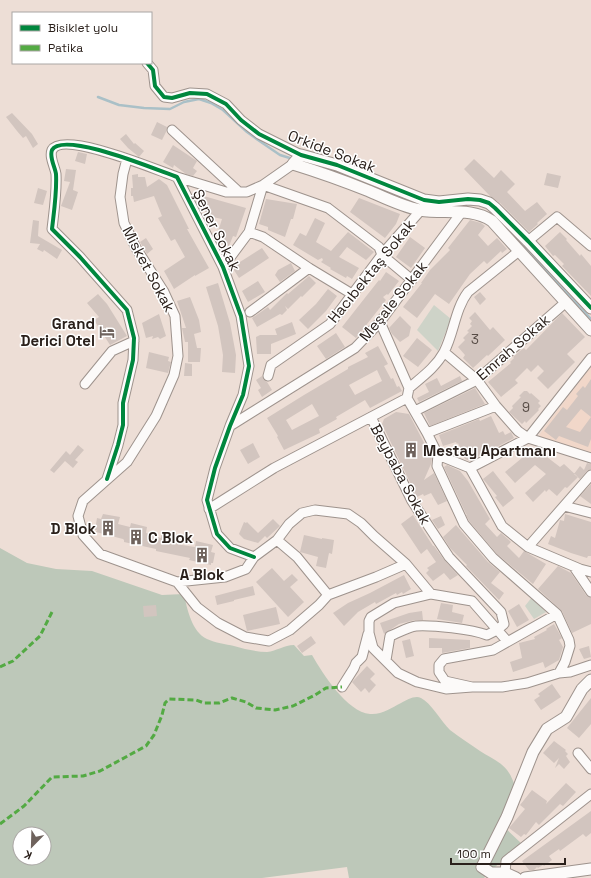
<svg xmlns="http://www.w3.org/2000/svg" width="591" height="878" viewBox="0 0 591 878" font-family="'Space Grotesk',sans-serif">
<rect width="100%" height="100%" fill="#edded6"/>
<path fill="#f1d7c9" d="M591,366V456L542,439L539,435Z"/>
<path fill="#ced3c8" d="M434,305L451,319L438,351L417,330Z
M532,597L546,612L534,619L525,606Z"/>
<path fill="#bdc8b9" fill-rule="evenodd" d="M0,548L27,563L56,569L92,571L162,595L184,594C187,609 192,632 207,639C215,643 226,644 234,646C245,649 256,652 267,652C277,651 284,645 294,645L304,656L312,655C323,674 347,712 370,714C382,715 391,708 401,703C407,700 415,695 421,698C431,703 441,721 450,730C459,737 470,744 480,751C489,757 500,761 507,770C511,775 514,783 516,789L501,824L522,844L489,872L484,878H349L347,867L262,878H0ZM20,834H44V858H20Z"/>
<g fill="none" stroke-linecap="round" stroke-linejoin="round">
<path stroke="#aac0c7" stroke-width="2.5" d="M98,97L119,105L144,108L170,109L184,102L199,99L211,103L223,110L247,132L258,140L280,155L293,159
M501,223L591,319"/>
</g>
<path fill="#d2c5bf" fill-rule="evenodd" d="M12,113L32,134L38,144L33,148L26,136L23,138L17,131L6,117Z
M157,122L167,127L166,132L162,140L151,135Z
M126,134L134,144L135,143L144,151L139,157L128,148L120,139Z
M173,145L197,161L193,168L197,171L193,176L186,174L174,165L173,168L163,162Z
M78,152L87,154L85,164L75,161Z
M474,159L494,178L501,170L515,184L507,192L525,211L537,202L547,214L537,223L538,224L529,232L500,203L490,196L464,169Z
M66,169L76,170L73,190L78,192L72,210L61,206L70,182L64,181Z
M547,173L561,176L558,188L544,185Z
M138,174V177H145L147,187L159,179L167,185L189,229H187L209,268L195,276V275L174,289L164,271L185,257L175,239L171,241L158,218L162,216L154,196L134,202L133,196H131V188H133L132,175Z
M38,188L47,191L43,205L34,203Z
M200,195L246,208L236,237L233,236L229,246L221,243L222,241L219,239L220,236L217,235L222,219L208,216L198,200Z
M359,198L400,214L396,224L385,238L350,212Z
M266,199L297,204L293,219H291L285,237L268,230V227L259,224Z
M315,218L325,223L316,242L331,251L348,232L374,252L366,260L347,247L339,257L359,268L352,279L347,276L346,278L330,269L331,268L321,262L323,260L322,258L318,260L293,245L300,233L306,236Z
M33,220L39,221L38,236L62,250L57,259L44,250L43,252L37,249L40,244L30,243Z
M470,220L481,223L485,226L478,235L488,246L497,238L507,249L502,253L501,251L487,264L484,261L470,274L449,304L435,294L417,318L403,307L422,283H421L430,270L450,250L448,248Z
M560,232L567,239L566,240L580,256L581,254L591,266V296L562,266L564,264L555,255L553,256L545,246Z
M410,237L425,248L411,268L396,257Z
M146,238L153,249L147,254L140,242Z
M262,248L269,258L239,278L232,267Z
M291,263L295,271L280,282L275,275L278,270Z
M386,272L399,281L388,295L387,294L383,297L386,300L356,338L342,327L379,280L380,281Z
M309,276L316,283L302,297L301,296L288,309L285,306L287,310L282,315L280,314L257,327L252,318L268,307L270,310L287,293L288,294Z
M258,281L265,292L248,302L242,291Z
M218,283L230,323L236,355L235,373L222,372L223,355L218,326L206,287Z
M328,289L337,296L326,311L308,329L299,320L316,304Z
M480,292L486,299L480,305L474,297Z
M98,294L107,304L127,336L110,345L94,320L99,317L87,303Z
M190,297L199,320L201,332L194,334L197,348H201L200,362H188V342H185L182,328H186L177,301Z
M475,312L490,330L493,327L505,340L488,356L487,355L473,368L463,358L465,355L458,347L465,340L463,338L469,332L467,331L472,326L470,324L472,321L469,318Z
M562,313L585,337L567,354L575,362L548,389L537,378L544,371L538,365L531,372L527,368L515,380L518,383L501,397L488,382L511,363L510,362L514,358L513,357L520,351L524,348L526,350Z
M159,314L166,336L160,339L158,337L152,339L153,336L146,338L142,323Z
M400,316L411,327L409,336L400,342L392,334L389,328Z
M292,322L296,334L271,344V354H257L256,337L260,335H277L275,329Z
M336,333L345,347L326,359L317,346Z
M417,338L432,350L418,367L403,356Z
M378,346L388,364L384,366L391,379L393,378L397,387L399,386L402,391L370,408L365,400L336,417L337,419L319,429L320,433L284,450L277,437L278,436L267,418L304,395L348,369V367L368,357L365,353ZM377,370L382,381L355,395L349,385ZM312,404L319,416L292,430L286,420Z
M149,352L169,357L168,361L171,362L168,373L146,368Z
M185,363L192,364V376H184Z
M262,376L264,380L267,382L272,390L262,397L258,390L261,388L256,380Z
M460,376L462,381L419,402L417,398L429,392L425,384L437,378L441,386Z
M591,379V439L588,447L559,436L556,440L544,431L563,407L567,410L578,396L576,394L583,386L585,388ZM581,409L591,417L580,432L566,427Z
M475,388L485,404L430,426L424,413Z
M524,391H527L530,394L531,393L540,401L538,403L541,406L538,409L539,410L526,423L525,421L522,424L509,412L513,408L512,406L521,397L519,396Z
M396,412L409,414L432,458L431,464L424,480L434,473L447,501L438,505L431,493L424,496L423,494L417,497L382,424L384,419Z
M491,416L499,433L503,431L505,435L511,432L514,438L470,461L465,459L458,443L457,444L456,442L443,446L439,435L479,419L480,421Z
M253,443L260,457L248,464L240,450Z
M78,445L84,450L75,460L78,462L73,468L65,461L54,473L50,470L66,451L70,455Z
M532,452L543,454L560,467L564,464L578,477L567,488L565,487L557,496L549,489L546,492L545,490L533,502L525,493L546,474L535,465L515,483L505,472L528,453Z
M587,463L591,464V469L587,471L580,479L574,474L580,466L584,470Z
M447,465L460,471L468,481L490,519L485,524L497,537L501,533L511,542L507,546L519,558L524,551L546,564L533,584L497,554L469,521L466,515L467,514H466L444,467Z
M493,471L514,498L503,507L495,497L497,496L483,479Z
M591,484V504L580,496Z
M103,514L120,517L118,524L130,527L131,523L147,527L146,533L150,534V535L161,538L162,532L179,536L178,543L182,545L195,547L196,541L213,545L211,552L215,553L213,563H211V565L189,560L190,558L156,551V549L124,542V540L123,539L96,532L97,530H95L97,518L101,519Z
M565,514L591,522V556H588L587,558L571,553L548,544L551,536L555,538L560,520L564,521Z
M413,515L433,546H434L445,561L458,575L450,580L444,573L433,581L426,573L429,570L427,568L436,562L427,549L421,554L401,524Z
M441,516L445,525L438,529L432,520Z
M273,519L280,526L267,538L265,536L258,543L244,539L239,534L244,522L246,523L247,522L258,533Z
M456,525L488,562L500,572L491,583L504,593L499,600L466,566L467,565L450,548L443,537Z
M304,535L322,539V538L334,540L332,554L329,553L326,568L316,566L318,557L300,552Z
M558,566L571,573L586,595L591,598V624L572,633L562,611L538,589Z
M272,568L284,581L292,574L298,580L290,587L304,602L288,617L256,582Z
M404,575L411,589L403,594L402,592L397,595L396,593L376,604L375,602L358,612L344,626L333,613L348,603L370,593Z
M253,586L255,595L234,600V601L217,605L215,596Z
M441,603L453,605L452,612L464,615L462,623L437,619Z
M519,604L529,620L517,627L508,611Z
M156,605L157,616L144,617L143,606Z
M276,607L280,624L247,631L243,615Z
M422,611L423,620H415L399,624L384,634L380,623L409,613Z
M554,624L562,638L559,640L563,647L559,660L545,668L543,662L513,672L510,662L522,658L519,643L535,639L534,637L547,630L546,629Z
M311,636L316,643L302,653L297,646Z
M429,638L470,640V648L442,653V648H429Z
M410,639L414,656L406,658L402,641Z
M589,646L591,657L584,659L579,649Z
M367,666L375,674L370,679L376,685L369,693L365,688L361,692L352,682Z
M552,684L561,697L541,710L534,700L540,696L538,694Z
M591,698V724L579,738L567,728Z
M554,741L566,750L565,751L568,754L566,756L570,762L564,769L559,764L555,768L559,758L554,763L543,753Z
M566,783L576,792L563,806L560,804L539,825L536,822L526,835L524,834L521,837L509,828L525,809L520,805L532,790L547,801L546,804Z
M591,811V833L586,837L583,834L560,851L559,849L549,856L552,860L544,866L543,865L538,868L537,867L534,870H529L522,861Z"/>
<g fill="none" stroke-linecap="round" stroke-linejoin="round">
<g stroke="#9e938d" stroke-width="11">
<path id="minor" d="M147,63L153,70L155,86L164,97L172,98L190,93L207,94L226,104L241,120L259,134L301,155
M172,130L239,192
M127,159L123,174L120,197L124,223L136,248L164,292L175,316L178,356L174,375L156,416L127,462L83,501L78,516L83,535L100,554L177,582L225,577L246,569L254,557L277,540L289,524L302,513L315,510L348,514L361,523L374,536L406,564L431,594
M177,177L226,192H247L263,185L328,208L379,247L382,255L412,280
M249,232L263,237L309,268L352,294
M528,241L557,217L591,246
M223,267L249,232L263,185L293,164
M250,312L309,268
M380,322L409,388L407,398L427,433L438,455L470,468L502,526L528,547L580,569L591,572
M444,352L477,380L496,406L518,431L528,438L591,458
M268,376L271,365L330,324L384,252L421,210
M85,384L112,351L134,341
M409,388C422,377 436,367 444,352C454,333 455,309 468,292L519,251
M415,411L477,380L566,302
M371,417L412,501L449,557L501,612L504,624L497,630L487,635C471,629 433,625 416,626C408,627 398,633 390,636L386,660
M230,426L355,348L380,322L461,213
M427,433L496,406
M438,455L437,466L464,524L493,558L557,614L569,640L570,646L565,662L559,673
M470,468L528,438L591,358
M107,479L118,445L123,425V403L133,360L134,338L127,310L80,257L52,229C54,211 57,192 56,174C55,167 49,157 52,150C63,130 159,171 177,177L223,267L241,316L249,366L243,395L230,426L215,468L207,500L217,534L230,548L254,557
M564,506L591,513
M209,509L274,468L407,398
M277,540L297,557L328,595
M528,547L591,475
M574,567L591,592
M177,582L197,607L218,623L245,637L269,641L290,630L319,605L328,595L376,577L406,564
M557,614L493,650L444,659L439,665V672L445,681L472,687H502L527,683L559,673L570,672L591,665
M342,687L354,668L356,663L362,657L368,634
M472,687L446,689L417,682L398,673L373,648L369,633V621L371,617L394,603L431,594L472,601L507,641
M578,753L591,769
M505,873L506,861L591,794"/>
</g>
<g stroke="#9e938d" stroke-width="13">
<path id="tertiary" d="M591,308L528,241L495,208L489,203L480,200L468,199L439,202L424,200L337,165L301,155L293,164C319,172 344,181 369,191C385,198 403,207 420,210C444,214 472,207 492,221L591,330
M516,878L505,873H491L482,867L507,817L533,752L547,729L566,717L582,689L591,680
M525,878L591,869"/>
</g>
<use href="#minor" stroke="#fcfaf9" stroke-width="9"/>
<use href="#tertiary" stroke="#fcfaf9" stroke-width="11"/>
<path stroke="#53aa43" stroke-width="3" stroke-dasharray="6 3" stroke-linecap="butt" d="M0,667L13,661L40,636L52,612
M0,824L24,806L52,777L83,776L100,771L146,746L154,735L162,715L165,703L169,699L196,700L204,703H219L232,698L246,702L256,708L275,710L293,706L315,695L326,688L342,687"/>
<g stroke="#fff" stroke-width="6">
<path id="cycleway" d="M147,63L153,70L155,86L164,97L172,98L190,93L207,94L226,104L241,120L259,134L301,155L337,165L424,200L439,202L468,199L480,200L489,203L495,208L528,241L591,308
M107,479L118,445L123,425V403L133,360L134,338L127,310L80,257L52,229C54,211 57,192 56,174C55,167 49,157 52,150C63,130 159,171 177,177L223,267L241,316L249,366L243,395L230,426L215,468L207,500L217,534L230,548L254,557"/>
</g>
<use href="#cycleway" stroke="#00873e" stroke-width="4"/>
</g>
<defs>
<g id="hotel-bare" transform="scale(1.2)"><path d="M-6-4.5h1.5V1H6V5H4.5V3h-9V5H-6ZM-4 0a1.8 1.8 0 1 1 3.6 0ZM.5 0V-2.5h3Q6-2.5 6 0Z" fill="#6e625c" stroke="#fff" stroke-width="2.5" paint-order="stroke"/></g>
<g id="building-bare" transform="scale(1.2)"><path d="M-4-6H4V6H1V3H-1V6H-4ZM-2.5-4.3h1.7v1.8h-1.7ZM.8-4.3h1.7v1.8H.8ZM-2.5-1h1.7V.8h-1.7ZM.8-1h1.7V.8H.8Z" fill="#6e625c" stroke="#fff" stroke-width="2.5" paint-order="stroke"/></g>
</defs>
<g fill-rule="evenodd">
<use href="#hotel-bare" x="107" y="332"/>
<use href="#building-bare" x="411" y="450"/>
<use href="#building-bare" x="108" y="528"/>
<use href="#building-bare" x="136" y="537"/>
<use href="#building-bare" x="202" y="555"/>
</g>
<g text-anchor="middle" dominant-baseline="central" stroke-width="3" stroke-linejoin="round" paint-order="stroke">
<g font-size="13" fill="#574c46">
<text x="475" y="339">3</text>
<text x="526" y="407">9</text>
</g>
<g font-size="15" fill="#2a201b" stroke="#fff">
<text transform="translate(332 151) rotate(21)">Orkide Sokak</text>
<text transform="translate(217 230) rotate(64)">Şener Sokak</text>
<text transform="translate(149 269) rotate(62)">Misket Sokak</text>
<text transform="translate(371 271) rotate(-51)">Hacıbektaş Sokak</text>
<text transform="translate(393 301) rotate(-51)">Meşale Sokak</text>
<text transform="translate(513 347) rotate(-41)">Emrah Sokak</text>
<text transform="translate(401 474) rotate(62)">Beybaba Sokak</text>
</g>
<g font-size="15" font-weight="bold" fill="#2a201b" stroke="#fff" text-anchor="end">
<text x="95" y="323">Grand<tspan x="95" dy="17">Derici Otel</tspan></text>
<text x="423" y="450" text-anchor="start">Mestay Apartmanı</text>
<text x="96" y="528">D Blok</text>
<text x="148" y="537" text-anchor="start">C Blok</text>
<text x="202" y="574" text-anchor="middle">A Blok</text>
</g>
</g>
<rect x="12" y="12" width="140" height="52" fill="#ffffff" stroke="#aaa6a4"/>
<rect x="20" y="25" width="20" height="6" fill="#00873e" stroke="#aaa6a4"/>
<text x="48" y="32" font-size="12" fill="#2a201b">Bisiklet yolu</text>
<rect x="20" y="45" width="20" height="6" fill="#53aa43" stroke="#aaa6a4"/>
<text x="48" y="52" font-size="12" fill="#2a201b">Patika</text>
<g transform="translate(32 846) rotate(203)"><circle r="19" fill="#ffffff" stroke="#aaa6a4"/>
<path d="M0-3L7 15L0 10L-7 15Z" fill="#6e625c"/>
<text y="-6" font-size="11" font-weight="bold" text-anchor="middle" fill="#2a201b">K</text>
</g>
<path d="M451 858v6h114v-6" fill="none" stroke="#2a201b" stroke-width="2"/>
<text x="457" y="858" font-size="12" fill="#2a201b" stroke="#ffffff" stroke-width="3" paint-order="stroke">100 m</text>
</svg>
